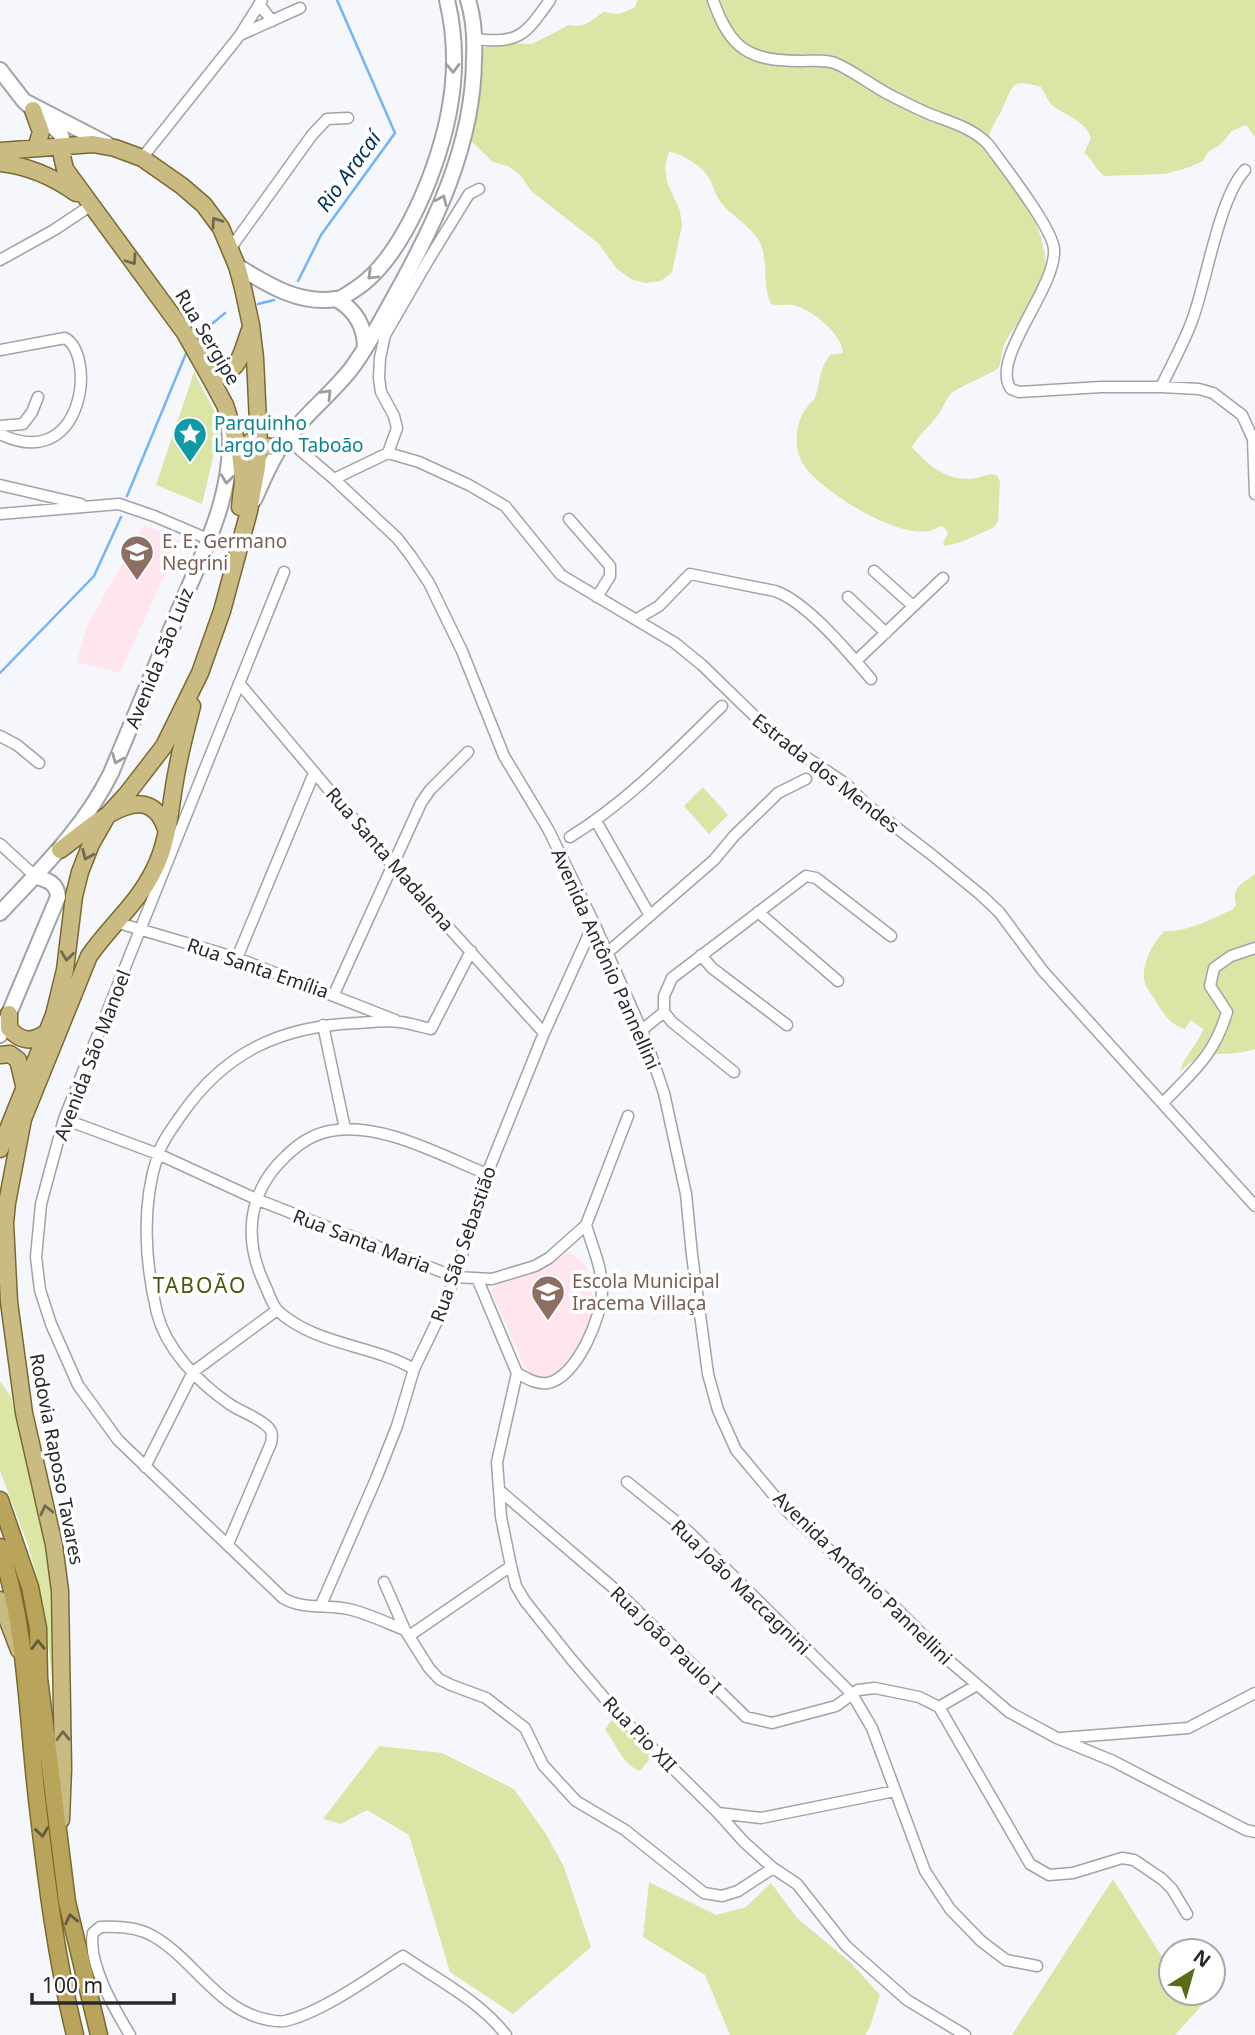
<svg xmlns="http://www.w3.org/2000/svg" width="1255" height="2035" viewBox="0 0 1255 2035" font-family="'Noto Sans',sans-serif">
<rect width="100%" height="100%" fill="#f5f7fc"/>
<path fill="#ffe5ed" d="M144,525L180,541L120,673L76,662L88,624Z
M569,1252L586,1266L591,1279L593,1314L588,1331L568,1364L555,1376L543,1379L531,1375L523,1363L491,1291L498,1283L534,1273Z"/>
<path fill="#dbe6a6" d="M638,0H1255V137L1246,125L1232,131L1221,144L1208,152L1203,161L1190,167L1165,174L1104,176C1096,170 1094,161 1084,153L1091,138C1085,120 1066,116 1053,106C1048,102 1045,93 1041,87C1008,77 1013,88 1001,112C994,125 985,135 989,151C992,163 1001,172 1009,182C1030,208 1045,234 1046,268C1046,297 1018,318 1006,341C1001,350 1002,359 999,367C996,372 961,386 953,392C945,399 942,411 935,419C927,429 918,436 912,447C927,464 945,480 970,479C980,479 987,472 997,475L1000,482L998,522L993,528L961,542L944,546L943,543L948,533L944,527L939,526C914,551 810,487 800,458C794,441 796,421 807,407C810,403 815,400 816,395C822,376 817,374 830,355L843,353C842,334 812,309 793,305C786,304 779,306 771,304C761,282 770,263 759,241C751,227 735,218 724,206C716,198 714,187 709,178C702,166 681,153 669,152L665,166L667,182L680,211L682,226L672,272L661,281L645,283L631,279L617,269L598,243L531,191L521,176L508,166L493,162L471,141L469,125L475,94L481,81L483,65L481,49L497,43L532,44L569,25C583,29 593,20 603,12L619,14L634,8Z
M194,372L221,424L202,504L156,485Z
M703,787L728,815L709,834L684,806Z
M1255,874V1049C1226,1059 1204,1046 1180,1072C1184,1055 1198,1045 1203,1029L1191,1020L1185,1029C1171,1025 1164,1015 1157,1003C1154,997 1147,990 1145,983C1140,966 1153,943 1164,931C1188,932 1212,919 1233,909L1236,905C1231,887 1242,884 1255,874Z
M0,1381L11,1397L46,1535L56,1622L54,1696L44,1610L38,1583L28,1545L0,1471Z
M614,1716L652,1756L640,1771C622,1764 617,1745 605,1730Z
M379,1746L442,1753L514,1789L546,1834L564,1867L591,1947L513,2014L450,1972L409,1835L367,1810L341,1824L323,1819Z
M1113,1879L1162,1957L1171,1953V1993H1213L1175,2035H1012Z
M649,1882L716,1915L746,1907L771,1883L797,1918L850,1962L880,1995L870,2027L865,2035H730L705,1975L643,1937Z"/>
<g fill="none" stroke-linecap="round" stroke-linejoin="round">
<path stroke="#70b5fb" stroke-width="2.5" d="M298,281L321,235L395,133L337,0
M258,304L274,300
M194,339L225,313
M127,496L187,351
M0,673L94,576L121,517"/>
<g stroke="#a1a3a7" stroke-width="13">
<path id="minor" d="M713,0C730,49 749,61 800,61C812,61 826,59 837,64C855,72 871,85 888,94C902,101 917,109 932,115C953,123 972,128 988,144C1003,165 1052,227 1054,249C1057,288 989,359 1011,389L1019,392L1101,387H1161L1199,389L1213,393L1242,415L1253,439L1255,494
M259,4L272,21
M240,35L300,8
M475,39C520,44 525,35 550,0
M142,158L240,35L262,0
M230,249L312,135L327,119L348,118
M0,260L54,230L93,204
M0,350L65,338C97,356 83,474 0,434
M1161,387C1172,364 1185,341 1193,318C1207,279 1219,198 1245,170
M0,426L23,424L32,412L38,397
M287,439L334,479L397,538L411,556L429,583L462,651L504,756L548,829L594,923L646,1040L664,1093L686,1194L692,1255L708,1374L718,1410L736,1450L787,1511L837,1557L892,1604L946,1658L1009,1712L1057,1738L1113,1761L1246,1830L1255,1832
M388,453L397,428L394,416L381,392L379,378L380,358L385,335L429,259L469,194L479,189
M334,479L388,453L419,462L469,485L505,506L561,575L675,643L702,665L776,737L846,784L867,805L932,855L981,895L999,912L1043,971L1255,1206
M0,485L81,504
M0,514L119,504L154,516L208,539
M569,519L610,566V576L597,597
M874,571L913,606
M284,572L64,1119L41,1204L36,1257L40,1290L51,1324L78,1385L118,1440L283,1598C303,1610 326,1604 348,1609C367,1613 387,1623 405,1630
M848,597L886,633
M637,619L659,606L690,574L775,591C807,602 849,653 871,679
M856,661L943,578
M239,683L394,867L544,1033
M0,736L17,745L39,763
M596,821L649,914
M570,837C627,802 674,753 722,706
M0,844L35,876
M758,912L838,981
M115,922L237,958L395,1020
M607,953L714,860L734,836L778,793L806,779
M701,955L712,968L787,1025
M237,958L314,773
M334,994L421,803L430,790L468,752
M664,1012V996L672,978L806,876L816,878L891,936
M323,1025L345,1129
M642,1030L664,1012L672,1022L734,1072
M1163,1103C1193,1071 1214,1056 1227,1012L1210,986L1214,968L1231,956L1255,948
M64,1119L158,1154L256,1199L455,1277L492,1279L535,1266L549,1258L586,1225L628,1116
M477,1278L517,1373L497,1462L501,1517L511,1566L516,1586L525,1601L572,1660L618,1714L718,1813L761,1818L895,1791
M414,1369C371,1344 317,1346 278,1311C272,1305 268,1291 264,1283C243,1238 248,1192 285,1157C297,1145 313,1134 330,1131C380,1121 442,1156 487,1174
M517,1373C526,1378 537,1385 548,1383C577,1377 603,1315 602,1289C602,1267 592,1246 586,1225
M145,1467L193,1372L277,1310
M627,1482L689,1532L852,1694L872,1728L925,1871L950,1909L981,1941L1006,1960L1037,1966
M499,1490L617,1591L746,1717L772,1723L836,1706L858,1690L875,1688L919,1697L939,1707L1030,1864L1049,1875L1073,1873L1122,1858L1134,1860L1162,1879L1172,1889L1187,1914
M228,1544L271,1443C272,1437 273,1433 269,1428C259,1417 240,1412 228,1403C198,1382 166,1349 157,1313C145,1263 141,1205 158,1155C162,1141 173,1127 182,1114C226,1051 282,1026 358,1023C371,1022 387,1020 400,1022C410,1023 421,1027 431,1029L471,951
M384,1582L405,1630L429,1668L439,1679L451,1685L486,1698L525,1728L543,1765L576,1801L625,1830L704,1893L722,1896L738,1891L773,1868
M321,1605L376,1479L397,1426L414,1369L438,1319L455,1277L487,1174L544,1033L594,923
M409,1636L511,1566
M939,1707L977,1685
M1061,1738L1188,1728L1255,1693
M718,1813L744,1842L773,1868L797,1884L846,1946L907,2000L965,2035
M130,2035C115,2010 87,1963 93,1933L100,1927C116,1926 138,1927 153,1936C195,1960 218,2011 269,2020C274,2021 280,2022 285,2021C321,2013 371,1977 403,1956C438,1980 480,2001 506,2035"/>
</g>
<g stroke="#a1a3a7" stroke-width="18">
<path id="secondary" d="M0,70L24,101L60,133L65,146
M24,101L107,144
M237,266C267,284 299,305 336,299C342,299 349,293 354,290C404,259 441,161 450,106C456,71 455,33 447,0
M338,300C356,311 365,327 365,348
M254,500C262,483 269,464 280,448C300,418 329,397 351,369C367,348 379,324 392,301C434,226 474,145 474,58C475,39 474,19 468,0
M0,913C42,868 84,828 111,773C133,720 155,667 177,615C201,556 236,493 229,427
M0,1035L58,897C57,882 46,880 35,876"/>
</g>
<g stroke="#7a6a2f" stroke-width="19">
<path id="primary" d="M33,110L41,132L36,148
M65,146L62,156L65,169L185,333L211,379L225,405L240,452L243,481L240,507
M0,151L93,144L115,148L142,158L182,186L204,205L221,228L237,266L243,288L251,325L255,358L259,444L257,467L249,511L222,611L200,673L164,746L127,794L107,816L91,844L80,872L74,896L65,970L54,1015L0,1149
M0,163C29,166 52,176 76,193
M211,379C242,370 240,356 250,330
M250,442L269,447H280
M60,850C87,831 147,771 166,829
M9,1014V1028C20,1042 33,1043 47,1032
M0,1055L10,1054L18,1060L24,1085
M0,1600L19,1650
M61,1820L63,1769L60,1591L54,1545L24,1413L9,1302L5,1223L7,1203L23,1119L89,956C110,926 138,903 154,870C169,841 170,806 176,775C180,752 186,729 192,706"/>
</g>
<g stroke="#7a6a2f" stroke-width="19">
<path id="trunk" d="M0,1500L30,1587L38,1628L39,1678L67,1902L99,2035
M0,1547C27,1629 27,1715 37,1799C46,1878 56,1958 75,2035"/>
</g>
<use href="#minor" stroke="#fff" stroke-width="10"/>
<use href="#secondary" stroke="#fff" stroke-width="14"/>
<use href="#primary" stroke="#cabb83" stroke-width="16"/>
<use href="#trunk" stroke="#b8a45a" stroke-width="16"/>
</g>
<defs><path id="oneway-chevron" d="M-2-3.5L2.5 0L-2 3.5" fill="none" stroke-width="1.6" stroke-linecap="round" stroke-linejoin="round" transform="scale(1.75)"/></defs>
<g stroke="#9e9e9f">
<use href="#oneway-chevron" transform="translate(453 68) rotate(89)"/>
<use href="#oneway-chevron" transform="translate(442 200) rotate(-66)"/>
<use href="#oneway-chevron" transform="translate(372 275) rotate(136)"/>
<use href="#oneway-chevron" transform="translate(327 394) rotate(-46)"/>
<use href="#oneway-chevron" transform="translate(227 479) rotate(97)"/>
<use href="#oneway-chevron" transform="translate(117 759) rotate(112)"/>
</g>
<g stroke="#706a52">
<use href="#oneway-chevron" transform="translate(216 222) rotate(-125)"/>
<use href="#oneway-chevron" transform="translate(132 260) rotate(54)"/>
<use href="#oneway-chevron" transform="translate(87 855) rotate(113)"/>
<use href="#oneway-chevron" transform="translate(67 956) rotate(97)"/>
<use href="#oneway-chevron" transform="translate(46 1510) rotate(-103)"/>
<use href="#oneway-chevron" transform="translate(63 1736) rotate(-91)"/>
</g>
<g stroke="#615a3d">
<use href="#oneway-chevron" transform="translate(38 1645) rotate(-91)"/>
<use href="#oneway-chevron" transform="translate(42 1832) rotate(82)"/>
<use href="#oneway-chevron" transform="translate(71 1919) rotate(-102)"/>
</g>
<defs>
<g id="sight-pin" transform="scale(1.75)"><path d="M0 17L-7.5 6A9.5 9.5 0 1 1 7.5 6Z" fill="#0f9aa8" stroke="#fff"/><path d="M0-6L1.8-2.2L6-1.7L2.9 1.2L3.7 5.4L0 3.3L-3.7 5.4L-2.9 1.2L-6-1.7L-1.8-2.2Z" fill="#fff"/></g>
<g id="school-pin" transform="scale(1.75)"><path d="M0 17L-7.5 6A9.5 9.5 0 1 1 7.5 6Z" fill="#8d6e63" stroke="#fff"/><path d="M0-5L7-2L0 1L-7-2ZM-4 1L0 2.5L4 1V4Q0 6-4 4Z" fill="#fff"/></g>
</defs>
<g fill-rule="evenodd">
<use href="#sight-pin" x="190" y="434"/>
<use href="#school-pin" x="137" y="552"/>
<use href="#school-pin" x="548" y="1292"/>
</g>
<g text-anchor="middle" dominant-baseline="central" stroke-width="7" stroke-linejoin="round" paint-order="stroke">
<g font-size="19" fill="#27282a" stroke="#fff">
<text transform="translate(208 337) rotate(59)">Rua Sergipe</text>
<text transform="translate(159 658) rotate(-68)">Avenida São Luiz</text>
<text transform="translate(826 773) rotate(38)">Estrada dos Mendes</text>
<text transform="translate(390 859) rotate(49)">Rua Santa Madalena</text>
<text transform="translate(606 959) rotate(66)">Avenida Antônio Pannellini</text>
<text transform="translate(258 968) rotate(19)">Rua Santa Emília</text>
<text transform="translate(92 1055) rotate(-69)">Avenida São Manoel</text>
<text transform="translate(362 1241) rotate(21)">Rua Santa Maria</text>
<text transform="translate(463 1244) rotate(-71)">Rua São Sebastião</text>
<text transform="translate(57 1459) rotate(79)">Rodovia Raposo Tavares</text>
<text transform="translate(863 1578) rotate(44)">Avenida Antônio Pannellini</text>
<text transform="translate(741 1587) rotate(44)">Rua João Maccagnini</text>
<text transform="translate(666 1640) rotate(44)">Rua João Paulo I</text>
<text transform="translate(640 1734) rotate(46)">Rua Pio XII</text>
</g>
<g font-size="19" fill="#0d838f" stroke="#fff" text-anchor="start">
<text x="214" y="423">Parquinho<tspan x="214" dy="22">Largo do Taboão</tspan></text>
</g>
<g font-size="19" fill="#785e54" stroke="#fff" text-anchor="start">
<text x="162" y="541">E. E. Germano<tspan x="162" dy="22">Negrini</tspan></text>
<text x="572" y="1281">Escola Municipal<tspan x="572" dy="22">Iracema Villaça</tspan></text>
</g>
<g font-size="21" font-style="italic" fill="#00335e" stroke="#fff">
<text transform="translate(348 171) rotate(-54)">Rio Aracaí</text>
</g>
<g font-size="21" letter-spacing="2" fill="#48590b" stroke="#fff">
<text x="200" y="1285">TABOÃO</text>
</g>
</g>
<g transform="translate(1192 1972) rotate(37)"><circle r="33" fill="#ffffff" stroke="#a9a9aa" stroke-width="2"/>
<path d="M0-5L12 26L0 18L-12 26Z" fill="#586c19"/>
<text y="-10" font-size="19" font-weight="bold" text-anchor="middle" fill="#27282a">N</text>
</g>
<path d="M32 1993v10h142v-10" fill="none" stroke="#27282a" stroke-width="3.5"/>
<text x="42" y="1993" font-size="21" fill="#27282a" stroke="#ffffff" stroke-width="5" paint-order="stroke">100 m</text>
</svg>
